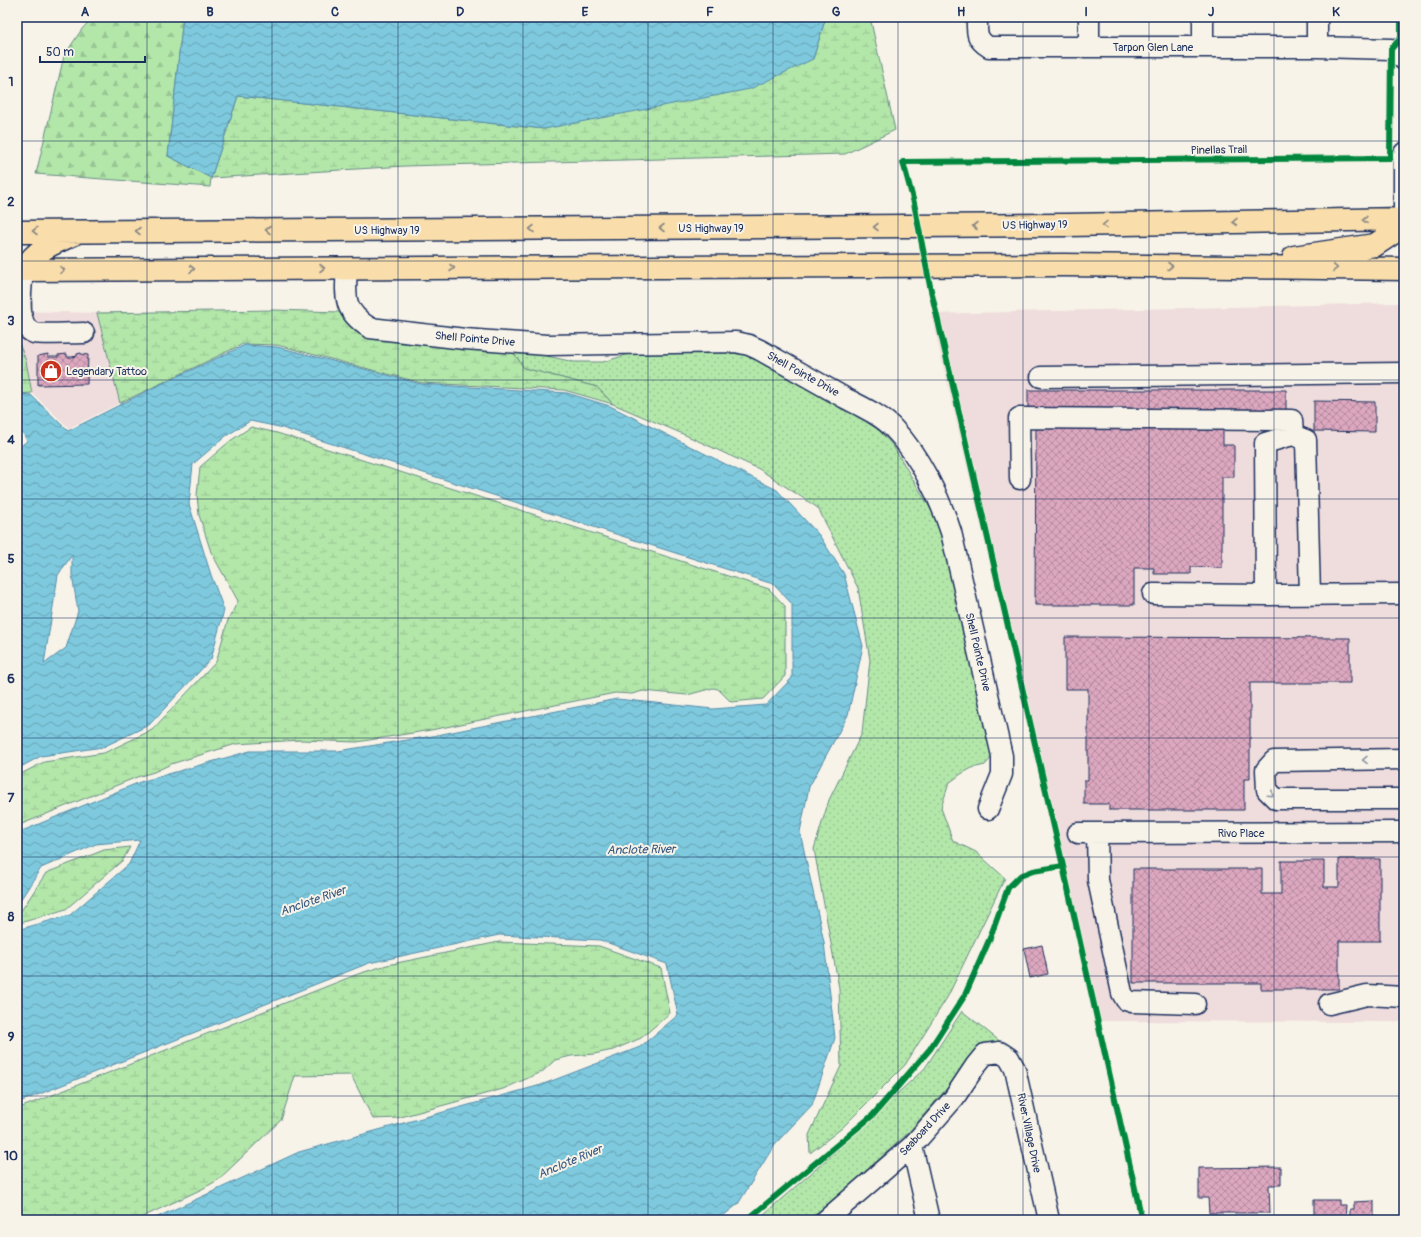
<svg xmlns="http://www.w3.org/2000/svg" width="1421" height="1237" viewBox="0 0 1421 1237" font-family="Pangolin,sans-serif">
<defs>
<pattern id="grass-dots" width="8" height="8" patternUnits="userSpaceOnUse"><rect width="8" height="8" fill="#b3e7a9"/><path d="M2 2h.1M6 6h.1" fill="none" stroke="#99c694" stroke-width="1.8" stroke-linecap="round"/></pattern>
<pattern id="forest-firs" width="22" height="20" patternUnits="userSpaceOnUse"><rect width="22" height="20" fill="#b3e7a9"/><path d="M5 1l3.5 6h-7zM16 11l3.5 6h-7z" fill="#99c694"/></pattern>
<pattern id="wetland-marsh" width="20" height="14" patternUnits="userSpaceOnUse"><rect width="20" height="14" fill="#b3e7a9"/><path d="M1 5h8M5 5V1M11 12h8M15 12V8" fill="none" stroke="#99c694"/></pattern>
<pattern id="water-waves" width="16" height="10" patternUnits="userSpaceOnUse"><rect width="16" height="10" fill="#7ec9dd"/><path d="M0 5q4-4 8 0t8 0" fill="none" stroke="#66a4b6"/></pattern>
<pattern id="building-cross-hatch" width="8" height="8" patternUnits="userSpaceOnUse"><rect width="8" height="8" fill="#dda8bf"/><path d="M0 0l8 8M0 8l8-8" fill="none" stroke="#b2899e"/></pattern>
</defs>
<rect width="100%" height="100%" fill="#f7f3e8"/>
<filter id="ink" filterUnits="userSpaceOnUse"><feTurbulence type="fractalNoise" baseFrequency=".025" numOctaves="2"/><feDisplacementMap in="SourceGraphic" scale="8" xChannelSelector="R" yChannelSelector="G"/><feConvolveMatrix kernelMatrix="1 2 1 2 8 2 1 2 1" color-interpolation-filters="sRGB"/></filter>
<g filter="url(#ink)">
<path fill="#efdcdc" d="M1398,17H1404V47L1397,44Z
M1400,303L1402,807L1404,825L1070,826L1069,840H1404V1022L1097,1021L931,314Z
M17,311L97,313L120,403L69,428L32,393L26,361L17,335Z"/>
<path fill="url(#grass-dots)" stroke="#678b84" d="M513,352L538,354L574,362H603L636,352L731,353L746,355L781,372L878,429L893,446L939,523L993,756L985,765L972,768L961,774L949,783L941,808L953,841L976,852L1005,878L948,996L905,1065L842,1128L810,1153L809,1135L841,1066L839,988L814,849L829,800L862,733L870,660L858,588L818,508L759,469L683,434L613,404L597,387L524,368Z
M962,1011L1007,1047L956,1078L908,1133L855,1181L809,1220H757L816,1169L925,1068Z"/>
<path fill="url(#forest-firs)" stroke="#678b84" d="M93,17H183L168,156L211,178L210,187L36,174L64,56L82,29Z"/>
<path fill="url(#wetland-marsh)" stroke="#678b84" d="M826,17H870L895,130L845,154L405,166L211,178L238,96L544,129L813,59Z
M274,310L340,312L357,331L513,352L524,368L597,387L613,404L564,390L422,383L277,345L243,344L120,403L97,313Z
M17,338L26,361L32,393L17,394Z
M251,427L277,433L769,589L785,606V676L763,699L731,702L718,689L713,688L687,695L643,691L632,694L615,693L431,730L357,742L301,740L236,744L171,764L154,772L137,777L17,826V776L44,762L104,753L152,730L216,662L228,620L238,601L211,552L199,515L197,495L200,467L230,441Z
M130,847L123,860L66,909L17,924V917L46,873L104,850Z
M499,942L599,946L661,968L670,1013L641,1038L613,1050L594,1054L571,1056L555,1060L542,1072L503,1089L397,1118L373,1119L351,1075L295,1076L281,1120L218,1180L202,1189L136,1220H17V1109L358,974L387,965Z"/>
<path fill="url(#water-waves)" stroke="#568baa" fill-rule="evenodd" d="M183,17H826L813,59L750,89L544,129L238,96L211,178L168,156Z
M245,345L277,347L376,372L421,384L567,393L610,406L777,490L819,535L844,574L863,646L848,715L809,787L800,832L824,942L835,1038L812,1105L775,1144L738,1204L718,1220H151L299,1152L541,1085L640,1047L678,1015L667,964L600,940L499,935L369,963L17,1103V930L70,915L129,864L140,840L96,844L41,868L17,905V836L22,831L140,782L250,751H338L432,736L617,699L713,709L766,705L792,678V604L773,584L279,427L250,421L226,436L193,464L189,504L211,575L224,610L211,659L149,725L103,747L41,756L17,769V449L27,441L24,435L17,426V395L21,394L31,395L68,431L161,384ZM72,555V575L78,611L66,648L44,664L58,575Z"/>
<path fill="url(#building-cross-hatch)" stroke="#1b2f5e" d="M81,353V354L88,355L87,384L38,385V356L48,354V357H58V355L67,354V357H72L77,356V354Z
M1028,390H1286V412H1028Z
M1314,401L1375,402V432L1314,431Z
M1036,427L1223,428V445H1234V477H1222V568L1191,567V574H1154V568H1134V605H1035Z
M1065,637L1350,638V683H1250V779H1244V810H1109V804H1084V780H1088V689H1065Z
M1339,859H1380V941H1339V989H1261V983H1133V869H1262V894H1281V861H1324V887H1339Z
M1042,945L1048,974L1030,978L1024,949Z
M1281,1167V1185H1269L1270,1213H1209L1208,1198H1199V1168Z
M1314,1200H1339V1205H1346L1345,1220H1314Z
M1374,1201V1220H1350V1209H1354V1202Z"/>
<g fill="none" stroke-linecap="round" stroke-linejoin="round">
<g stroke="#1b2f5e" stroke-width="23">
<path id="minor" d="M977,17C977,31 975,39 989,47H1317L1391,49L1399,53L1404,60
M1203,17V47
M1317,17V47
M1089,47V17
M1404,219V153
M347,268C345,297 343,311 370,328L465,339L547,345L736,342L749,345L760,350C788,366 817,382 845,398C862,407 881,415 894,429C919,455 940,498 951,532L1002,756V774L988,809
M23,270C22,287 14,326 34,333C42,335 74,333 84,333
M1041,377L1404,373
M1020,479L1019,418L1292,420L1293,435
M1153,594L1266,595
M1310,595L1306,440L1293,435L1265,443L1266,595L1404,594
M1404,759L1274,761L1266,770L1267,790L1276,799H1404
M1078,833L1404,832
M1097,833L1098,880L1122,993L1126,1000L1132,1002L1195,1004
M1329,1004L1367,995L1404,997
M912,1146L929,1220
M826,1220L912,1146L954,1098L976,1065L985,1054L1000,1052L1009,1058L1015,1069L1049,1220"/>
</g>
<g stroke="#1b2f5e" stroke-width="25">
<path id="highway" d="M17,232L1067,225L1404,219
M1294,257L1375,245L1393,233L1404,219
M17,270L1064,265L1404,269
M23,270C38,248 50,245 74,234"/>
</g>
<use href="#minor" stroke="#f7f3e8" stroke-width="20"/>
<use href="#highway" stroke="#f9deab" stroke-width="22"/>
<g stroke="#f7f3e8" stroke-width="8">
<path id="cycleway" d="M747,1220L873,1115L930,1049L965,995L990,938L1008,888L1020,876L1033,871L1063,866
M1142,1220L1063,866L930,286L914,203L903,162L1390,158L1391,49L1401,38V17"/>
</g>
<use href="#cycleway" stroke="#00873e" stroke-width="6"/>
</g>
<defs><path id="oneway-chevron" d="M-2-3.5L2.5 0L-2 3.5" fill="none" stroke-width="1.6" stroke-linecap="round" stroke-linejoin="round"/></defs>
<g stroke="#8a8684">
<use href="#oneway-chevron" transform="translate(1365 220) rotate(179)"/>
<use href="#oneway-chevron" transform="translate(1235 222) rotate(179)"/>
<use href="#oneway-chevron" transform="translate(1105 225) rotate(179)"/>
<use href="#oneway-chevron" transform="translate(975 226) rotate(180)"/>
<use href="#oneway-chevron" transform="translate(876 227) rotate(180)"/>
<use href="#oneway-chevron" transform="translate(662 228) rotate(180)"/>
<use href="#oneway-chevron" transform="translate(532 229) rotate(180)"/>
<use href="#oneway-chevron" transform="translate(268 230) rotate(180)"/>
<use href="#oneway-chevron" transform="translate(35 231) rotate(180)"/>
<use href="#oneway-chevron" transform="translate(138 231) rotate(180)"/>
<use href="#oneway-chevron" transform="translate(1170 266)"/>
<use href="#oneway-chevron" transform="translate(322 268)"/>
<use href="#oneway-chevron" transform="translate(452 268)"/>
<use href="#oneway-chevron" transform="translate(1335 268) rotate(1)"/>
<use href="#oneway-chevron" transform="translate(192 269)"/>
<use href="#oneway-chevron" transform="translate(62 270)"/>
</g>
<g stroke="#8991a3">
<use href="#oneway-chevron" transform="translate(1365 760) rotate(179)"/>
<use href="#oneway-chevron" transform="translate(1271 794) rotate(43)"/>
</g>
</g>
<path fill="none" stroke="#1b2f5e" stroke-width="1" stroke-opacity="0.55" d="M147,17V1220M272,17V1220M398,17V1220M523,17V1220M648,17V1220M773,17V1220M898,17V1220M1023,17V1220M1149,17V1220M1274,17V1220M17,141H1404M17,261H1404M17,380H1404M17,499H1404M17,618H1404M17,738H1404M17,857H1404M17,976H1404M17,1096H1404"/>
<defs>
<g id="shop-disc" transform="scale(1.15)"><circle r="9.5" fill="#c8321e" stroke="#f7f3e8"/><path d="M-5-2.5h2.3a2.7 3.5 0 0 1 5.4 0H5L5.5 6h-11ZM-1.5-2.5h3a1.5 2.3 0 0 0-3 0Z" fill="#fff"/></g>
</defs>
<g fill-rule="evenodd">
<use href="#shop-disc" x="51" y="371"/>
</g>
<g text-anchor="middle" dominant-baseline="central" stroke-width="4" stroke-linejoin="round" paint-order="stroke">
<g font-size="11" fill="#1b2f5e" stroke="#f7f3e8">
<text x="1153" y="47">Tarpon Glen Lane</text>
<text transform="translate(1219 150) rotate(-1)">Pinellas Trail</text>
<text transform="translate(1035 225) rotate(-1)">US Highway 19</text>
<text x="711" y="228">US Highway 19</text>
<text x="387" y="230">US Highway 19</text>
<text transform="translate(475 339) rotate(5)">Shell Pointe Drive</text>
<text transform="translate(803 374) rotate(29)">Shell Pointe Drive</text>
<text transform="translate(978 652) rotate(77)">Shell Pointe Drive</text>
<text x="1241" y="833">Rivo Place</text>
<text transform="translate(925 1129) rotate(-47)">Seaboard Drive</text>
<text transform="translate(1029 1133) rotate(78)">River Village Drive</text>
</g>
<g font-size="11" fill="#1b2f5e" stroke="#f7f3e8" text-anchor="start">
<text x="66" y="371">Legendary Tattoo</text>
</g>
<g font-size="12" font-style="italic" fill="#34567e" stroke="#f7f3e8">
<text transform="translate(641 850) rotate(-1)">Anclote River</text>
<text transform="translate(313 901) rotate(-19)">Anclote River</text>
<text transform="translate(570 1162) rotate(-23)">Anclote River</text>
</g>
</g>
<rect width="1421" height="1237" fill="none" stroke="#f7f3e8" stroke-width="44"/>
<path d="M40 56v6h105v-6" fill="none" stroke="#1b2f5e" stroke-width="2"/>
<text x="46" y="56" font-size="12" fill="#1b2f5e" stroke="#f7f3e8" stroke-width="3" paint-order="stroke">50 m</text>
<rect x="22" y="22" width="1377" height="1193" fill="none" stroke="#1b2f5e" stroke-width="1.5"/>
<g font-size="13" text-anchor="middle" font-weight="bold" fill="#1b2f5e">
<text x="85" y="16">A</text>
<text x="210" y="16">B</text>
<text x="335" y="16">C</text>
<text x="460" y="16">D</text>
<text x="585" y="16">E</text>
<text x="710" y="16">F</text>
<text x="836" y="16">G</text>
<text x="961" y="16">H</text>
<text x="1086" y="16">I</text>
<text x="1211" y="16">J</text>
<text x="1336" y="16">K</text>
<text x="11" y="86">1</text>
<text x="11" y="206">2</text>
<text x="11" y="325">3</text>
<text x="11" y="444">4</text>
<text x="11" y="563">5</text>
<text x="11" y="683">6</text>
<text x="11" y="802">7</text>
<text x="11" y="921">8</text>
<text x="11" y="1041">9</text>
<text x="11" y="1160">10</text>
</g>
</svg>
